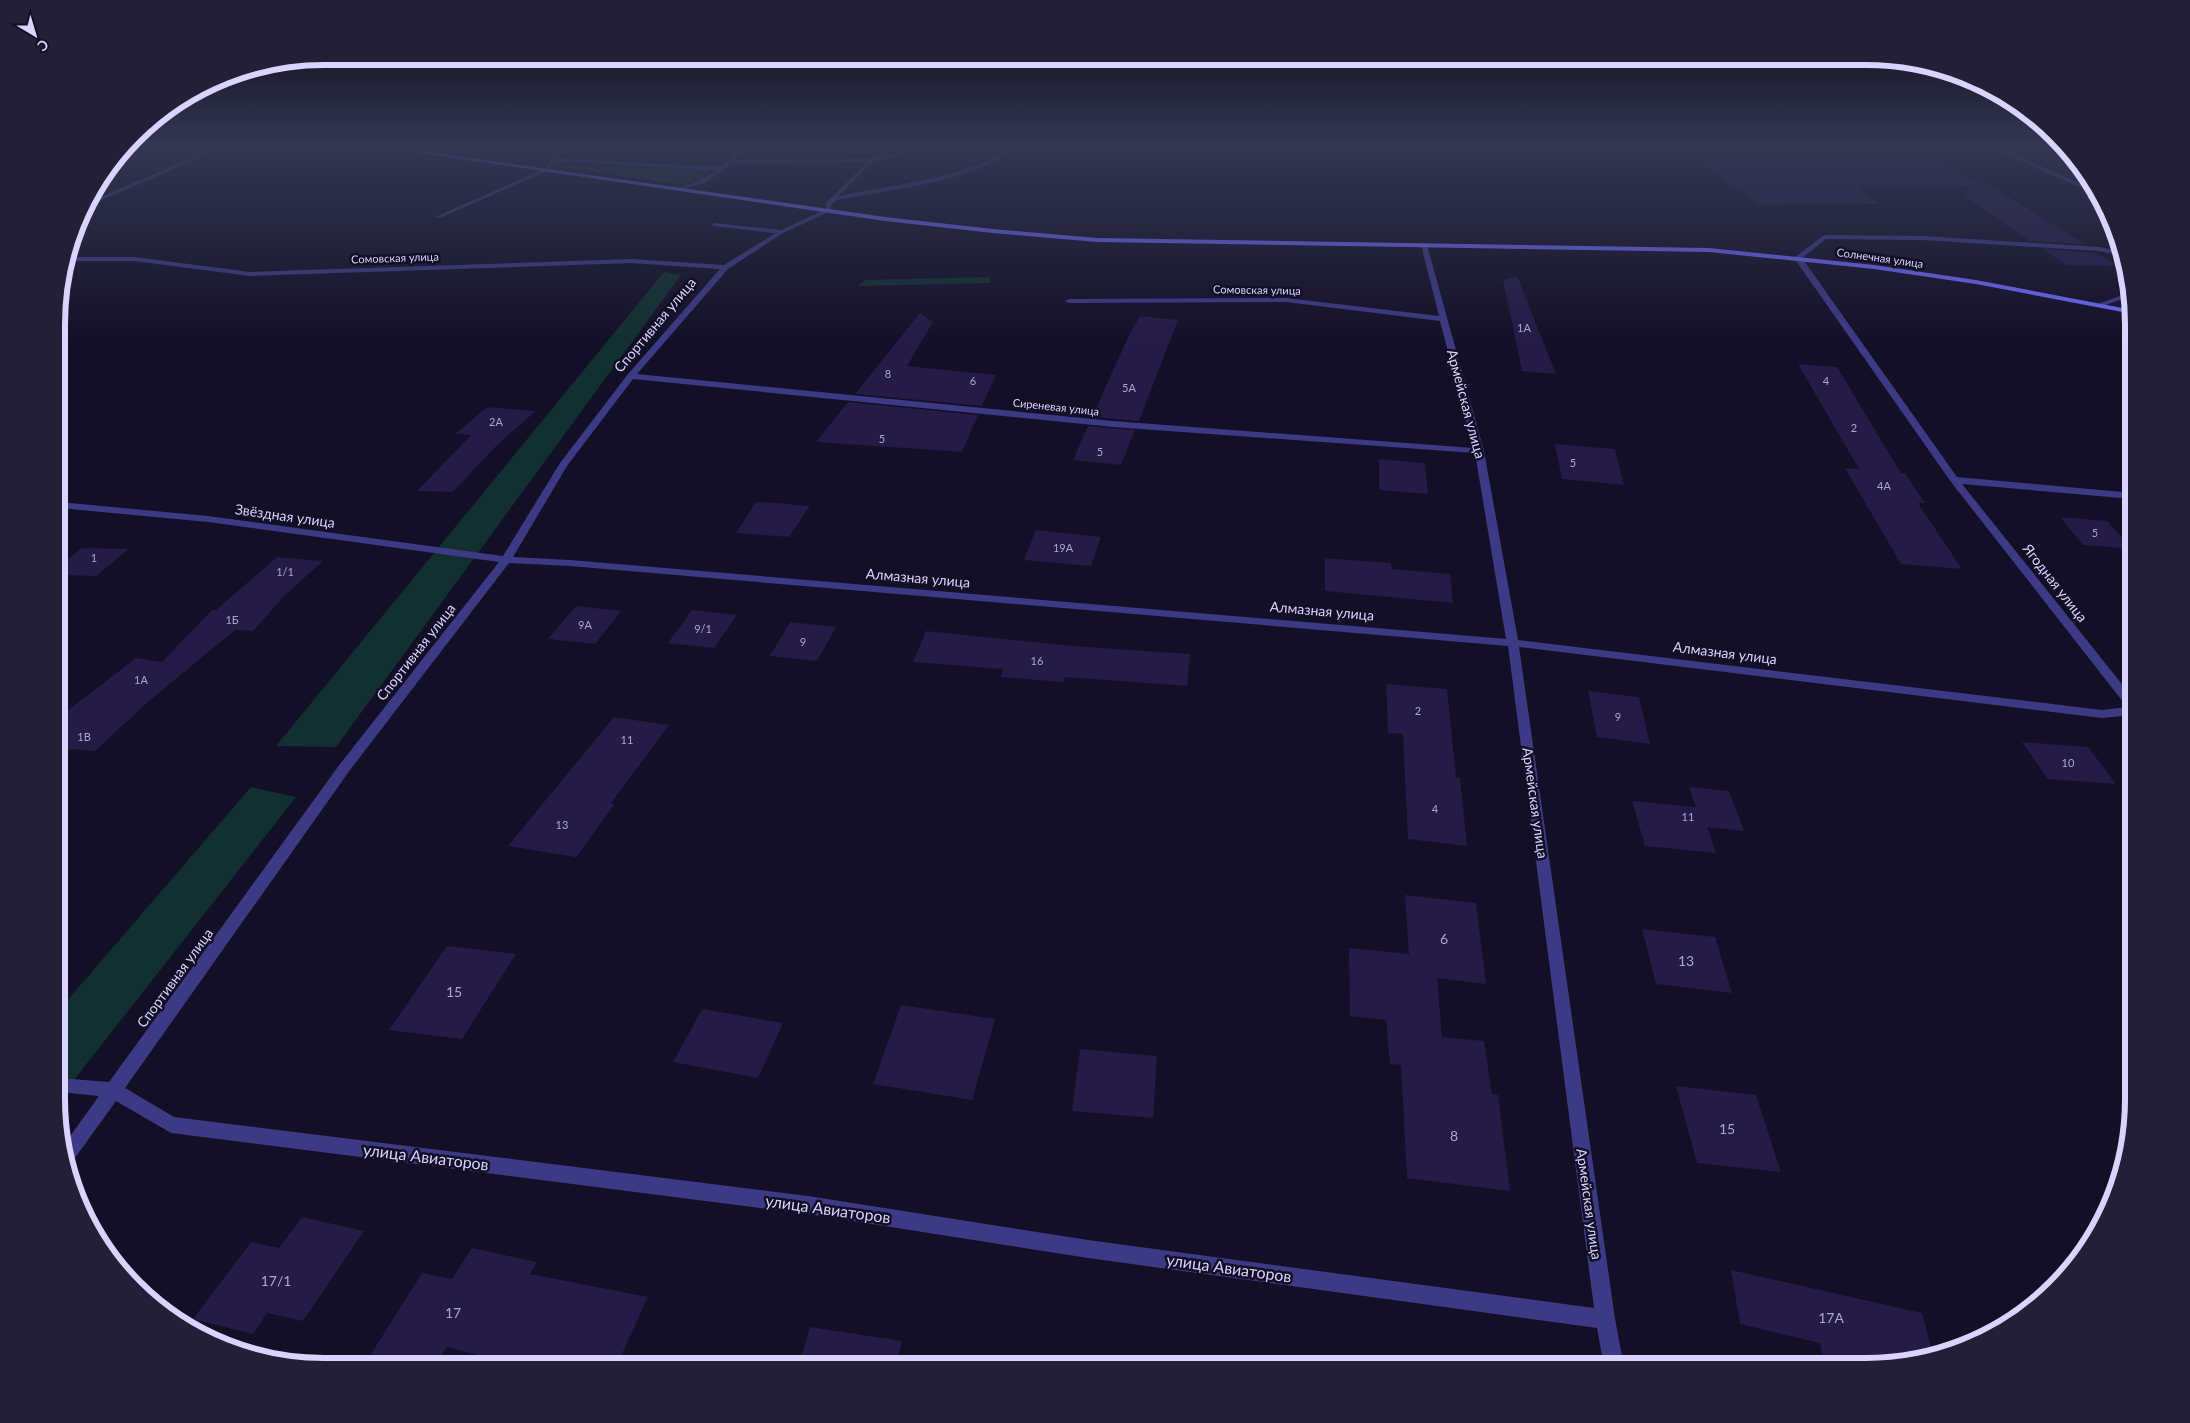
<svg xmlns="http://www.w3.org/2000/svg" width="2190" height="1423" viewBox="0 0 2190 1423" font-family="Lato,sans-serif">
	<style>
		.green { fill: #12302f }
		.building { fill: #241b47 }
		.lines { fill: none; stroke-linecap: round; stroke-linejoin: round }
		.lane { fill: #3d3a85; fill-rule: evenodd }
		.street { fill: #3d3a85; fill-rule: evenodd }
		.secondary { fill: #6f6bff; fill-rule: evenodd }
		.labels { text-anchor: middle; stroke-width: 5; stroke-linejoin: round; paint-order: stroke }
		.far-street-label { font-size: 11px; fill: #d9d4ff; stroke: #130f26 }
		.number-label { font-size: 11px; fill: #aca6d1 }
		.street-label { font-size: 14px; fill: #d9d4ff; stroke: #130f26 }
		.near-number-label { font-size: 14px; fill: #aca6d1 }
		.near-street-label { font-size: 16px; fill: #d9d4ff; stroke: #130f26 }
		.rim { fill: none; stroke: #d9d4ff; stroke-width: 6 }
	</style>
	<rect width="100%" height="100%" fill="#130f26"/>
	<g class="green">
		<path d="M570 164 708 171 703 178 684 185 566 168Z"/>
		<path d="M664 272 681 275 336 747 276 746Z"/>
		<path d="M990 277V283L858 286 865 280Z"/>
		<path d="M251 787 296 797 59 1099V1010Z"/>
	</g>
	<g class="building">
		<path d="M1694 155 1938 157 1973 183 1977 177 2084 244 2030 241 1964 196 1971 186 1855 185 1880 204 1758 205Z"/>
		<path d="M2043 249 2097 253 2117 266 2066 265Z"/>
		<path d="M1517 276 1556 374 1522 371 1503 280Z"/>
		<path d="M920 313 933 322 907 366 996 375 982 406 855 394Z"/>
		<path d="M1140 316 1178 320 1139 421 1092 417 1130 333Z"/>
		<path d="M1798 364 1837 367 1901 473H1905L1925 503H1918L1962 569 1901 564 1845 468 1859 469Z"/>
		<path d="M848 402 978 415 962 452 816 442Z"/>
		<path d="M487 407 536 411 496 446 453 492 417 491 471 435 455 434Z"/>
		<path d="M1088 426 1135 430 1121 465 1073 460Z"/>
		<path d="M1555 444 1615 449 1624 485 1562 479Z"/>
		<path d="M1379 459 1425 463 1428 494 1379 490Z"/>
		<path d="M756 502 792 504 791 505 810 506 789 537 736 533Z"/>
		<path d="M2060 517 2107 521 2132 549 2083 545Z"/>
		<path d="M1036 530 1101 537 1091 566 1024 560Z"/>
		<path d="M82 548 129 549 96 576 58 575V567Z"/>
		<path d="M277 557 323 561 285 595 253 631 235 630 149 701 95 751 58 748V718L136 658 162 662 212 610H216Z"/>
		<path d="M1325 558 1391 563 1392 569 1450 574 1453 603 1325 591Z"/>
		<path d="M576 606 621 611 595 644 548 639Z"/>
		<path d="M692 610 737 615 714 648 668 643Z"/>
		<path d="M790 622 836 627 817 661 770 656Z"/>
		<path d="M926 631 1073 646 1190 654 1187 686 1065 677 1064 682 1001 677 1003 669 913 662Z"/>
		<path d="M1386 684 1447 689 1456 777 1460 778 1467 846 1408 839 1403 734 1388 733Z"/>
		<path d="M1588 691 1639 697 1650 744 1597 737Z"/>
		<path d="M614 717 669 725 611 803 615 804 576 857 508 846Z"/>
		<path d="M2022 742 2088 747 2116 784 2048 779Z"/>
		<path d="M1689 787 1729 791 1744 831 1707 827 1716 853 1645 846 1632 801 1696 807Z"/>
		<path d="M1405 895 1476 903 1486 984 1437 978 1442 1037 1484 1041 1492 1094 1498 1095 1510 1191 1407 1178 1401 1065 1390 1064 1386 1020 1350 1016 1349 948 1409 954Z"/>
		<path d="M1642 929 1715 937 1732 993 1656 984Z"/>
		<path d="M447 946 516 954 462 1039 389 1030Z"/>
		<path d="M901 1005 995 1019 972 1100 873 1084Z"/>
		<path d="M702 1009 783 1023 758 1078 673 1062Z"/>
		<path d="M1080 1049 1157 1056 1153 1118 1072 1111Z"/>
		<path d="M1676 1086 1756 1095 1781 1172 1697 1163Z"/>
		<path d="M302 1217 364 1231 303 1321 267 1313 253 1334 193 1319 251 1242 279 1248Z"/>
		<path d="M472 1248 537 1262 530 1274 648 1297 616 1367H526L447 1347 435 1367 371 1354 422 1273 452 1279Z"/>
		<path d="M1731 1270 1922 1313 1934 1358 1884 1366H1824L1820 1343 1740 1324Z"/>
		<path d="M810 1327 902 1341 896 1367H798Z"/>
	</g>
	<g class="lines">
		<g class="lane">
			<path d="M554 158 722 167 725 169 722 171 552 161Z"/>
			<path d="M544 169 549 170 440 218 435 217Z"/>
			<path d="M715 223 781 230 784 232 781 234 713 226 712 225Z"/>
			<path d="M2131 292 2132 296 2099 307 2095 305Z"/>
		</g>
		<g class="street">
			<path d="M222 145H230L83 208 86 203Z"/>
			<path d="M555 145H561L563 151 548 171H544L557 151Z"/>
			<path d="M743 145H749L735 160 872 158 896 153 898 145H904L900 155 874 161 838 196C888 186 957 179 1000 154L1003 145H1009L1005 156C960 183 888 190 837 200L831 205V211L783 233 728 269 637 374 1113 421 1473 448 1440 321 1286 302 1069 303 1065 301 1069 299 1286 298 1439 316 1421 245 1424 243 1427 245 1484 451 1518 640 2102 710 2127 707 1951 482 1794 258 1824 235 1923 236 2099 247 2124 252V256L2099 251 1923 240 1826 239 1802 258 1957 477 2133 493V499L1962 484 2133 698V715L2102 718 1519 647 1615 1319 1624 1366H1604L1597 1328 1088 1258 808 1214 171 1133 116 1101 72 1162 68 1163 63 1146 99 1096 59 1092V1078L109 1082 340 764 499 562 208 522 59 508V502L208 516 503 556 560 463 628 374 720 269 631 263 250 276 134 261H68V257H134L250 272 631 259 724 265 779 231 826 209V203L867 162 732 164 705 183 681 189V187C707 179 725 165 743 145ZM633 379 1113 427 1475 453 1506 639 570 560 513 557 567 466ZM509 563 570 566 1508 646 1594 1308 1088 1240 808 1196 174 1117 125 1088 350 770Z"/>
			<path d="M1586 145H1996L2078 183 2096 187 2098 191 2074 185 1997 150Z"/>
		</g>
		<path class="secondary" d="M365 145H381L885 217 993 229 1097 238 1709 248 1874 265 1976 280 2133 310V314L1976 284 1874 269 1709 252 1097 242 993 233 885 221Z"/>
	</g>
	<linearGradient id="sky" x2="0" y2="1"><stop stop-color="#0a0815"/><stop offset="0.42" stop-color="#333752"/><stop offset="1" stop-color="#333752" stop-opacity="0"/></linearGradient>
	<rect width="2190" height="344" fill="url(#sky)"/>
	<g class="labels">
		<g class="far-street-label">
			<text transform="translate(395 258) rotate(-2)" y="4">Сомовская улица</text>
			<text transform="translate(1880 258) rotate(8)" y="4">Солнечная улица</text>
			<text transform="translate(1257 290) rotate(1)" y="4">Сомовская улица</text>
			<text transform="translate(1056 407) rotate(6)" y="4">Сиреневая улица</text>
		</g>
		<g class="number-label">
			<text x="1524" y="332">1А</text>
			<text x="888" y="378">8</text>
			<text x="973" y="385">6</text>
			<text x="1826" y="385">4</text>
			<text x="1129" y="392">5А</text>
			<text x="496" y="426">2А</text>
			<text x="1854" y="432">2</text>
			<text x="882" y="443">5</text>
			<text x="1100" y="456">5</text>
			<text x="1573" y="467">5</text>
			<text x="1884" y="490">4А</text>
			<text x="2095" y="537">5</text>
			<text x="1063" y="552">19А</text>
			<text x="94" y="562">1</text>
			<text x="285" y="576">1/1</text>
			<text x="232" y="624">1Б</text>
			<text x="585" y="629">9А</text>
			<text x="703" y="633">9/1</text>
			<text x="803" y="646">9</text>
			<text x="1037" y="665">16</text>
			<text x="141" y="684">1А</text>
			<text x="1418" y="715">2</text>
			<text x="1618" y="721">9</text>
			<text x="84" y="741">1В</text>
			<text x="627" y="744">11</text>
			<text x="2068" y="767">10</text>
			<text x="1435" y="813">4</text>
			<text x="1688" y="821">11</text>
			<text x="562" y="829">13</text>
		</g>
		<g class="street-label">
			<text transform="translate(655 325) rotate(-50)" y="5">Спортивная улица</text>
			<text transform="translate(1466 404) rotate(75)" y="5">Армейская улица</text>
			<text transform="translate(285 516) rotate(8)" y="5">Звёздная улица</text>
			<text transform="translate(918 578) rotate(5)" y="5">Алмазная улица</text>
			<text transform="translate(2055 583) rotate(52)" y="5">Ягодная улица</text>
			<text transform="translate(1322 611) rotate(5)" y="5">Алмазная улица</text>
			<text transform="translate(416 652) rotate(-52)" y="5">Спортивная улица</text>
			<text transform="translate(1725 653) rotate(7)" y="5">Алмазная улица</text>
			<text transform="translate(1535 803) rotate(82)" y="5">Армейская улица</text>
			<text transform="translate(175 978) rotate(-54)" y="5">Спортивная улица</text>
			<text transform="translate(1589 1204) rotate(82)" y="5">Армейская улица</text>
		</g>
		<g class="near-number-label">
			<text x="1444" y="944">6</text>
			<text x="1686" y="966">13</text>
			<text x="454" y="997">15</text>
			<text x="1727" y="1134">15</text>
			<text x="1454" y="1141">8</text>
			<text x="276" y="1286">17/1</text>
			<text x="453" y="1318">17</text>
			<text x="1831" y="1323">17А</text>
		</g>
		<g class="near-street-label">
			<text transform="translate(426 1157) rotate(7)" y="6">улица Авиаторов</text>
			<text transform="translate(828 1209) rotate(8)" y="6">улица Авиаторов</text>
			<text transform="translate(1229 1268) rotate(8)" y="6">улица Авиаторов</text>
		</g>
	</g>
	<path d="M0 0H2190V1423H0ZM324 65H1866A259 259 0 0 1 2125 324V1099A259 259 0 0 1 1866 1358H324A259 259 0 0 1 65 1099V324A259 259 0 0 1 324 65Z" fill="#231f37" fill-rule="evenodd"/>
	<path class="rim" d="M324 65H1866A259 259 0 0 1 2125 324V1099A259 259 0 0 1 1866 1358H324A259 259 0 0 1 65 1099V324A259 259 0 0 1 324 65Z"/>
	<g transform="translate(35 35) rotate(142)" stroke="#130f26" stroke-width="4" paint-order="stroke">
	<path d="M0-4L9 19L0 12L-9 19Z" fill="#d9d4ff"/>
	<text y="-8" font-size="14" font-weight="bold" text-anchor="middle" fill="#d9d4ff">С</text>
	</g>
</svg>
